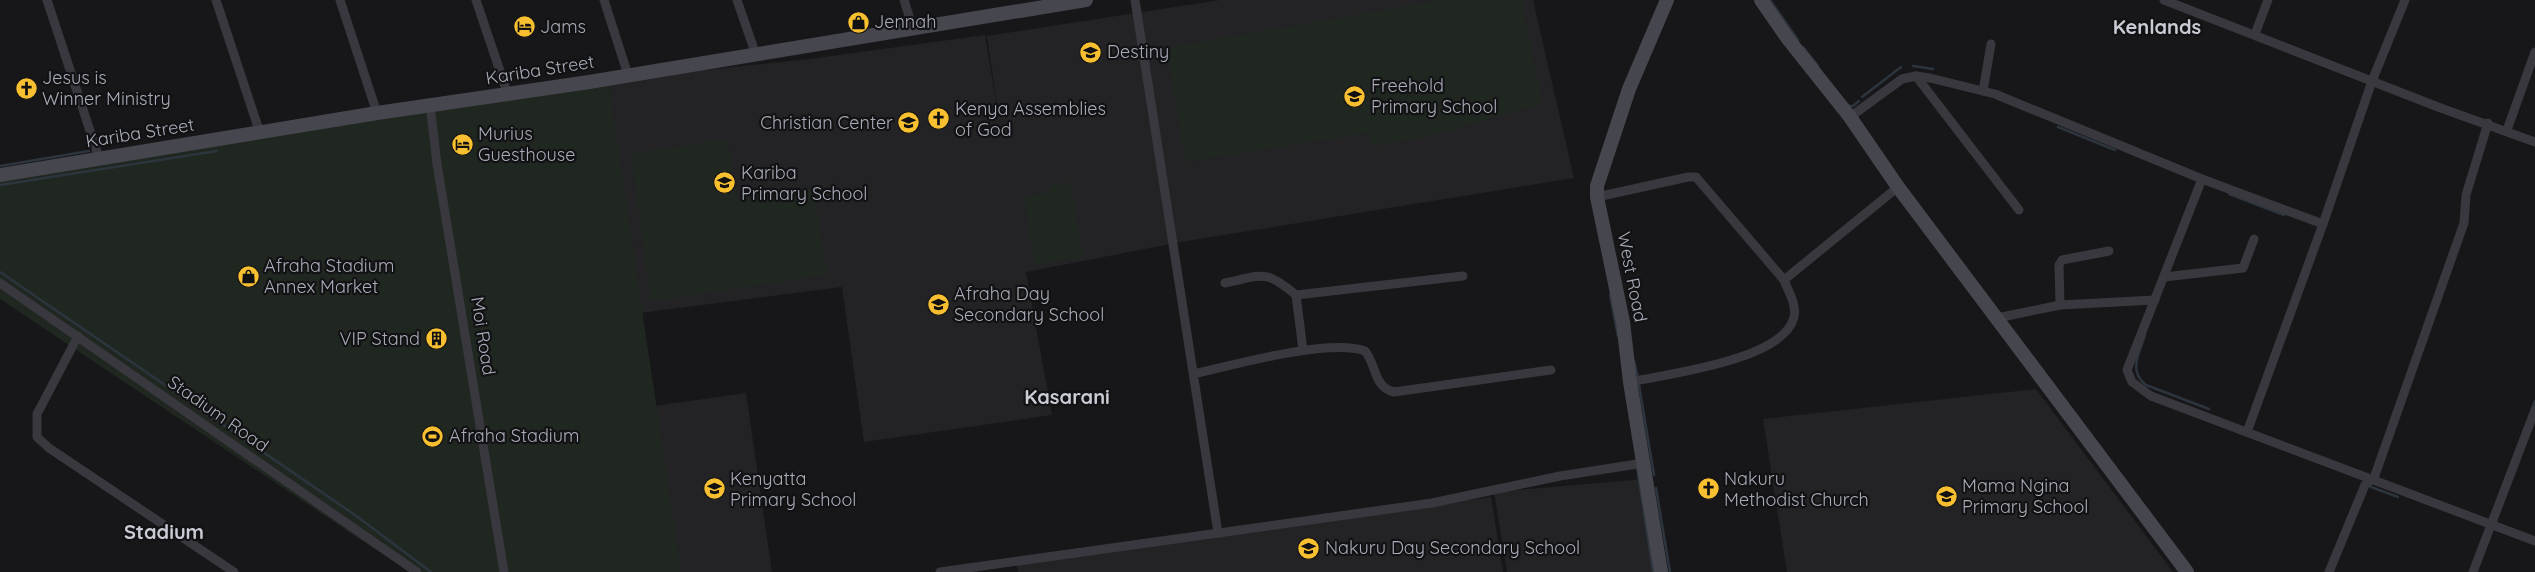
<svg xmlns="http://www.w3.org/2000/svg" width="2535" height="572" viewBox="0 0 2535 572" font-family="Quicksand,sans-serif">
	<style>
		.built { fill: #232326 }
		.green { fill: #1f2720 }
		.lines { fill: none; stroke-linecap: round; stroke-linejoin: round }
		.stream { stroke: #2c353e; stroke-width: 2.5 }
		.street { stroke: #38383e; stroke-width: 9 }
		.secondary { stroke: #46474e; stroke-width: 14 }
		.labels { text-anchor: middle; stroke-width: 4.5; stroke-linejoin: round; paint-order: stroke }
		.poi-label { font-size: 18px; fill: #a9adb9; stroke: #121214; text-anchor: start }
		.street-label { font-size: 18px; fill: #a9adb9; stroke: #121214 }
		.quarter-label { font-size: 20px; font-weight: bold; fill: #caccd5; stroke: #121214 }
	</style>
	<rect width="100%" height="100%" fill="#171719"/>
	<g class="built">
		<path d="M1220 0H1533L1574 178 1181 242 1026 272 1052 415 864 442 842 287 640 313 608 80 809 59 985 35 1000 125 987 36Z"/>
		<path d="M2036 389 2173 572H1787L1763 419Z"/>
		<path d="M746 393 772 572H680L654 406Z"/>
		<path d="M1644 479 1656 572H1507L1494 492Z"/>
		<path d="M1491 497 1503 572H1018L1016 562Z"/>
	</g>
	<g class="green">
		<path d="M1442 0H1521L1542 103C1486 120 1431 138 1373 146L1367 133 1186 162 1166 48Z"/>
		<path d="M608 80 681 572H409L0 299V174Z"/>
		<path d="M727 139 738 200 813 186 827 275 651 301 631 154Z"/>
		<path d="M1070 182 1083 257 1035 265 1024 196 1047 193 1052 185Z"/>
	</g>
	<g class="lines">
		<g class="stream">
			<path d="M1770 0 1798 40"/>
			<path d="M1803 47 1818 66"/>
			<path d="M1913 66 1933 69"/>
			<path d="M1862 97 1901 67"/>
			<path d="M1848 106H1853L1859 101"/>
			<path d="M2058 127 2115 150"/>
			<path d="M0 166 89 151"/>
			<path d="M0 185 217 151"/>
			<path d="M2229 194 2284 215"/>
			<path d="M0 272 355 515 431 572"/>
			<path d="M1610 295 1618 336"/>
			<path d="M2145 335C2139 354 2128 371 2146 385L2209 409"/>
			<path d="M1634 361 1638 377"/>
			<path d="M1639 385 1654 475"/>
			<path d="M2532 409 2535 401"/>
			<path d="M1637 467 1653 572"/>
			<path d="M2371 487 2398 497"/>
			<path d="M1656 488 1670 572"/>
		</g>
		<g class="street">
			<path d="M47 0 99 158"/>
			<path d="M216 0 260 133"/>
			<path d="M340 0 377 113"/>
			<path d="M476 0 508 95"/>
			<path d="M604 0 628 75"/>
			<path d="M737 0 756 55"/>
			<path d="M904 0 913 29"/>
			<path d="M1135 0 1218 533"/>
			<path d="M2164 0 2438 107 2535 142"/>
			<path d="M2255 34 2268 0"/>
			<path d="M1916 76 2019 210"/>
			<path d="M1983 91 1991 44"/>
			<path d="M430 105 437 164 504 572"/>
			<path d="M1850 117 1902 79 1916 76 1930 78 1995 94 2202 179 2323 224 2247 432"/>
			<path d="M2507 130 2535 52"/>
			<path d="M2202 179 2127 370 2132 382 2151 396 2535 541"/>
			<path d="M1597 197 1688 177H1696L1784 280 1898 187"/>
			<path d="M2323 224 2372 81 2405 0"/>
			<path d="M2164 277 2243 268 2254 239"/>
			<path d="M0 283 417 572"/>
			<path d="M1225 283C1263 275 1265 269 1296 295"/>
			<path d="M2060 305 2059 265 2062 260 2109 251"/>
			<path d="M1997 318 2060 305 2155 300"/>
			<path d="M78 336 37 414V437L49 448 234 572"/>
			<path d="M1303 350 1296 295 1463 276"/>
			<path d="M1194 374C1233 365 1329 338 1365 351 1376 363 1373 387 1394 392L1551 370"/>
			<path d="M1630 382C1668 374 1784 360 1794 317 1797 305 1788 291 1784 280"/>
			<path d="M940 572 1432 503 1560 476 1644 463"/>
			<path d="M2329 572 2365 485 2374 478 2464 223 2466 195 2488 123"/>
			<path d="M2473 572 2535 410"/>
		</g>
		<g class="secondary">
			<path d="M1761 0 1788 39 1850 117 1898 187 2187 572"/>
			<path d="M0 175 377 113 589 82 1086 0"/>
			<path d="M1661 572 1630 382 1623 322 1597 197V186L1629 89 1667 0"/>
		</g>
	</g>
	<defs>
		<symbol id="shop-disc" viewBox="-11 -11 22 22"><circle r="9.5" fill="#f8c030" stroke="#121214"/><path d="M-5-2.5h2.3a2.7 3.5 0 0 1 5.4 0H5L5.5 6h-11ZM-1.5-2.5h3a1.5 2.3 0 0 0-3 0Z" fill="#111"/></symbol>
		<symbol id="hotel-disc" viewBox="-11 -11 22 22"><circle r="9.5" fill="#f8c030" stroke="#121214"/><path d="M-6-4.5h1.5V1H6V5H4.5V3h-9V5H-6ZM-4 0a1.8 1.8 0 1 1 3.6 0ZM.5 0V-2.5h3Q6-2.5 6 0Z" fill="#111"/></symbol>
		<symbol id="school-disc" viewBox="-11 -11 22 22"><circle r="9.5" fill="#f8c030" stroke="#121214"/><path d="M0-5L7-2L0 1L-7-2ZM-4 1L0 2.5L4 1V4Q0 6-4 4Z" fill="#111"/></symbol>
		<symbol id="church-disc" viewBox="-11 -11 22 22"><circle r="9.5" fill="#f8c030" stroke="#121214"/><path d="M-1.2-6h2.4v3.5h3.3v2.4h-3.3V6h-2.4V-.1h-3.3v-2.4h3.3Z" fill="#111"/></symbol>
		<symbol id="building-disc" viewBox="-11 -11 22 22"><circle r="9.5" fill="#f8c030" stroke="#121214"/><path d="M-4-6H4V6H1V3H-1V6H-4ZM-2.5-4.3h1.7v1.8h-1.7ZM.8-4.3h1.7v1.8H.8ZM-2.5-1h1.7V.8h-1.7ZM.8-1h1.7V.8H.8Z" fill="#111"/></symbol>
		<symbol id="stadium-disc" viewBox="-11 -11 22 22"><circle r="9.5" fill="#f8c030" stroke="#121214"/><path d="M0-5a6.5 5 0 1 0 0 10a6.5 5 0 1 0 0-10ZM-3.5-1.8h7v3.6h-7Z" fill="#111"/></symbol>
	</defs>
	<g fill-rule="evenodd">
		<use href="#shop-disc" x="846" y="10" width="25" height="25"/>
		<use href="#hotel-disc" x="512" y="14" width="25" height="25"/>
		<use href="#school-disc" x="1078" y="40" width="25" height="25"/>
		<use href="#church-disc" x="14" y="76" width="25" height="25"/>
		<use href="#school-disc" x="1342" y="84" width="25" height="25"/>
		<use href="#church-disc" x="926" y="106" width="25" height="25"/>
		<use href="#school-disc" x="896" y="110" width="25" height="25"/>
		<use href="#hotel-disc" x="450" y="132" width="25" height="25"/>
		<use href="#school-disc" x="712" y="170" width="25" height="25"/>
		<use href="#shop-disc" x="236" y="264" width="25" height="25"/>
		<use href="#school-disc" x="926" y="292" width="25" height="25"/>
		<use href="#building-disc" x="424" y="326" width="25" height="25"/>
		<use href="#stadium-disc" x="420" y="424" width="25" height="25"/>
		<use href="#school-disc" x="702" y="476" width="25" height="25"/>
		<use href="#church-disc" x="1696" y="476" width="25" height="25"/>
		<use href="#school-disc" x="1934" y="484" width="25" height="25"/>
		<use href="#school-disc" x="1296" y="536" width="25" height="25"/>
	</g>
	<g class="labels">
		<g class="poi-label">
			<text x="874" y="28">Jennah</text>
			<text x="540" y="33">Jams</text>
			<text x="1107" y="58">Destiny</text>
			<text x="42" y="84">Jesus is<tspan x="42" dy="21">Winner Ministry</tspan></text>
			<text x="1371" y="92">Freehold<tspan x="1371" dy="21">Primary School</tspan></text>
			<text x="955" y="115">Kenya Assemblies<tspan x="955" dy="21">of God</tspan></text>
			<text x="893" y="129" text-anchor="end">Christian Center</text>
			<text x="478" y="140">Murius<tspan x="478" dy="21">Guesthouse</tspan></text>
			<text x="741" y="179">Kariba<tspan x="741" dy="21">Primary School</tspan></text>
			<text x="264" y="272">Afraha Stadium<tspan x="264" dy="21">Annex Market</tspan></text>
			<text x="954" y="300">Afraha Day<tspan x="954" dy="21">Secondary School</tspan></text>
			<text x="420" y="345" text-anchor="end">VIP Stand</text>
			<text x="449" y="442">Afraha Stadium</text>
			<text x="730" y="485">Kenyatta<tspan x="730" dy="21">Primary School</tspan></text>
			<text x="1724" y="485">Nakuru<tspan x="1724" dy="21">Methodist Church</tspan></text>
			<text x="1962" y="492">Mama Ngina<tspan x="1962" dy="21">Primary School</tspan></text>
			<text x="1325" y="554">Nakuru Day Secondary School</text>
		</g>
		<g class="street-label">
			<text transform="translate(540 70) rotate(-9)" y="6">Kariba Street</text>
			<text transform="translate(140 133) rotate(-9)" y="6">Kariba Street</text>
			<text transform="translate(1632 277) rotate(79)" y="6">West Road</text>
			<text transform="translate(483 336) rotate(81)" y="6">Moi Road</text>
			<text transform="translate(218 414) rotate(35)" y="6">Stadium Road</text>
		</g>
		<g class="quarter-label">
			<text x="2157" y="34">Kenlands</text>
			<text x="1067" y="404">Kasarani</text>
			<text x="164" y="539">Stadium</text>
		</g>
	</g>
</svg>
